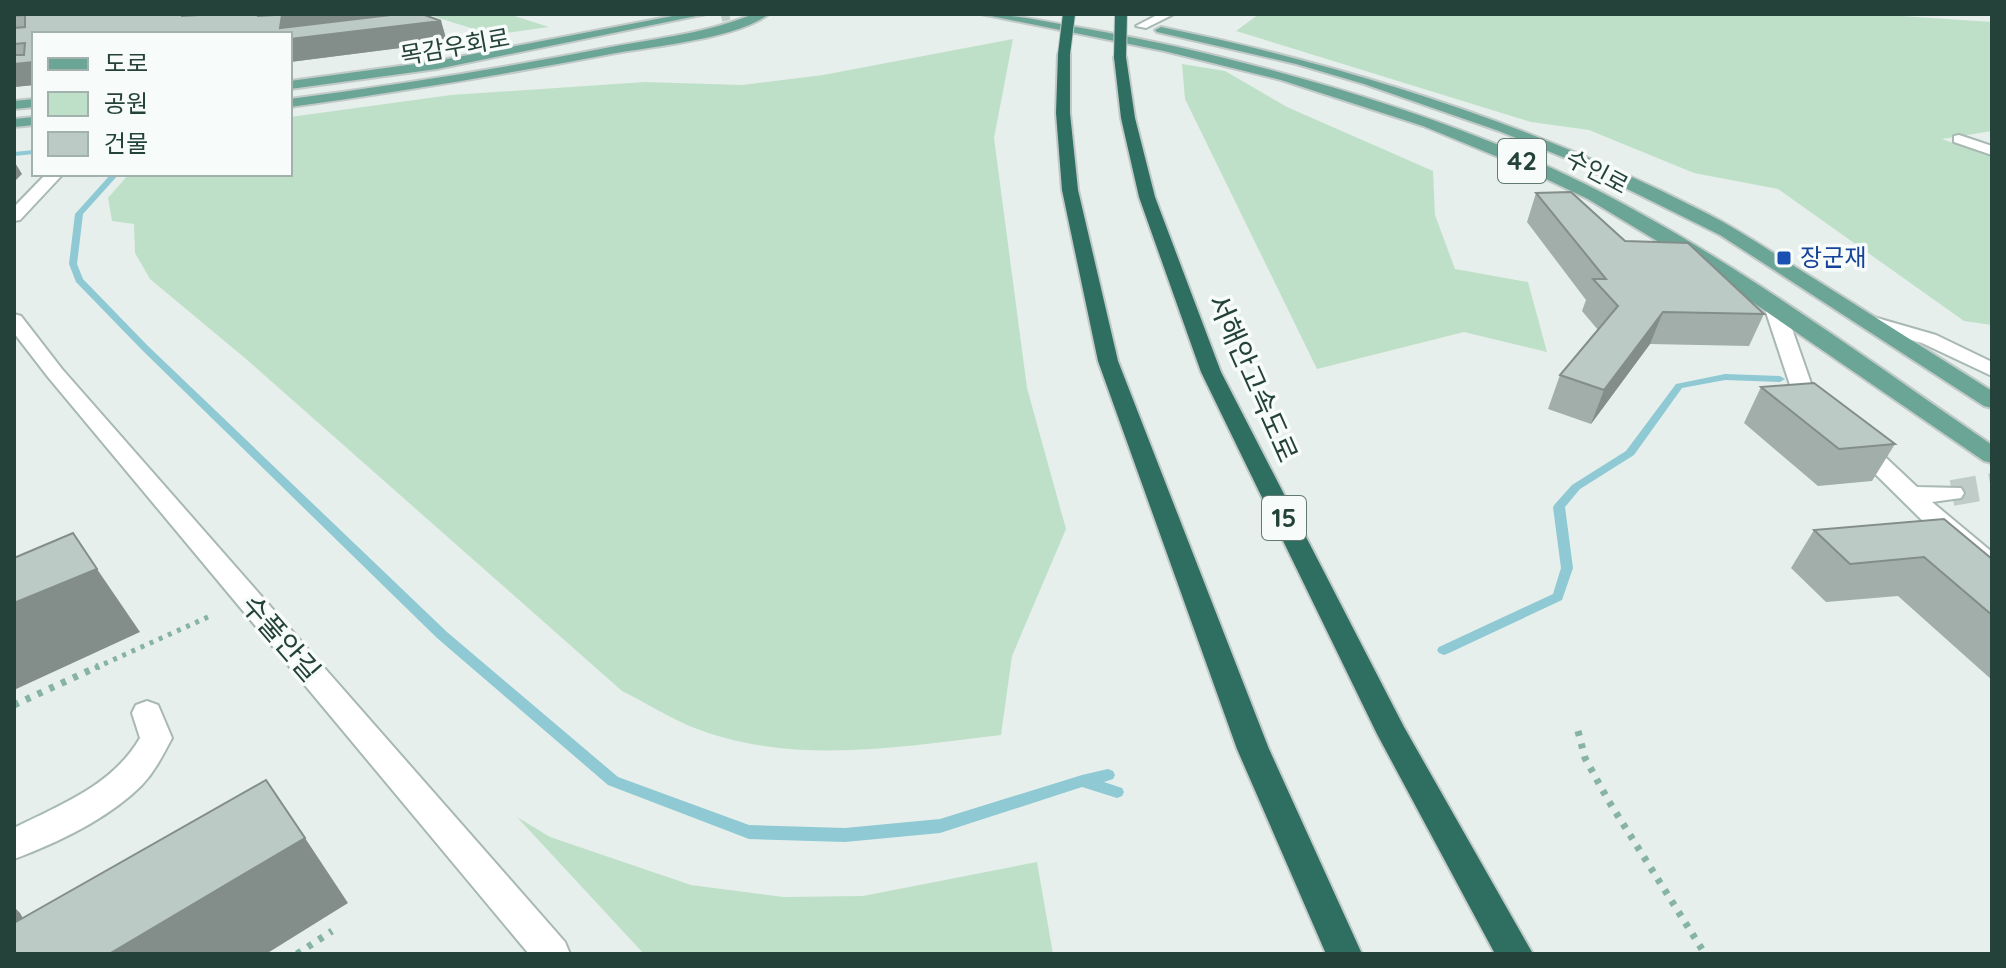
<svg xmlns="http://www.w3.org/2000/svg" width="2006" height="968" viewBox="0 0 2006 968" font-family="Quicksand,'Noto Sans KR',sans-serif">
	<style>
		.green { fill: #bfe0c8 }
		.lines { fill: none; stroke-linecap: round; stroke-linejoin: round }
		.stream { fill: #8ec9d4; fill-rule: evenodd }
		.minor-tunnel { stroke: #bfccc8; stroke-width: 26; stroke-dasharray: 26 13; stroke-linecap: butt }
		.major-tunnel { stroke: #bfccc8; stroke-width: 12; stroke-dasharray: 12 6; stroke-linecap: butt }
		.minor-casing { stroke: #a8b8b2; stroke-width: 4 }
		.major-casing { stroke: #c2cac8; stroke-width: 4 }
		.highway-casing { stroke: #c2cac8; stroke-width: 4 }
		.path-far1 { stroke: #86b3a5; stroke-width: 5; stroke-dasharray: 4 6; stroke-linecap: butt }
		.path { stroke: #86b3a5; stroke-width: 7; stroke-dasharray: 5 8; stroke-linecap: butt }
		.minor { fill: #fff; fill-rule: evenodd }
		.major { fill: #6aa596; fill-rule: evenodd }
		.highway { fill: #2f6f62; fill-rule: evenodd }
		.highway-bridge-casing { stroke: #c2cac8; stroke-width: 14; stroke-linecap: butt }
		.highway-bridge { stroke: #2f6f62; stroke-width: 12 }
		.wall { fill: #a1aea9 }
		.shaded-wall { fill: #838d89 }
		.building { fill: #bbcac4; stroke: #838d89; stroke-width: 2 }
		.transit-dot { fill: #1a4fb4; stroke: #f7fbf9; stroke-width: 3 }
		.labels { text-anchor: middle; stroke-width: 7; stroke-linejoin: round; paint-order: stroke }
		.far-street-label { font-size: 24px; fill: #24423a; stroke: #f7fbf9 }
		.far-transit-label { font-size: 24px; fill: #164399; stroke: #f7fbf9; text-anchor: start }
		.shield { fill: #f7fbf9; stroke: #637a73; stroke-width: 2 }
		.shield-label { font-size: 26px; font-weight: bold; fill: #24423a }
		.street-label { font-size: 28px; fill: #24423a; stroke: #f7fbf9 }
	</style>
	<rect width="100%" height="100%" fill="#e6efeb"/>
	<g class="green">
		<path d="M426 14H508L549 27 493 35Z"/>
		<path d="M1259 14H1872L1992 22V131L1942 139 1992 157V325L1964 321 1778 189 1694 173 1589 130 1531 122 1236 31Z"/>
		<path d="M1013 39 994 138 1027 388 1066 529 1012 656 1001 735C897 747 788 767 687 725 665 715 644 702 622 691L246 359 150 279 135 253 134 224 112 221 108 198 129 174H290V117L451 95 645 82 742 85 823 75Z"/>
		<path d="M1182 64 1225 71 1287 107 1433 171 1435 215 1455 269 1528 282 1547 352 1464 332 1317 369 1185 99Z"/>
		<path d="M517 817 550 837 691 885 784 897 863 896 1037 862 1053 954H644Z"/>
	</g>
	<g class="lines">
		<g class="stream">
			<path d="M34 150V154L14 156V152Z"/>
			<path d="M111 174H119L83 214 77 264 83 279 148 346 447 632 618 777 749 825 845 828 940 819 1082 775 1108 769 1113 771 1115 775 1113 779 1104 782 1122 788 1124 792 1122 796 1117 798 1082 787 940 833 845 842 749 839 608 785 437 638 142 350 76 282 69 264 75 214Z"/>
			<path d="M1725 374 1780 376 1785 379 1780 382 1725 380 1682 388 1634 455 1580 489 1565 507 1573 568 1562 600 1449 653 1444 655 1439 653 1437 650 1439 647 1553 594 1561 568 1553 507 1555 504 1572 485 1626 451 1676 384Z"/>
		</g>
		<path class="minor-tunnel" d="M1952 493 1992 486"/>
		<path class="major-tunnel" d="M721 16 729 14"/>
		<defs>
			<g id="minor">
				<path d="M1159 14H1174L1146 28 1136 26Z"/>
				<path d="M1959 135 1992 146V155L1954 142V136Z"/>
				<path d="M46 174H63L20 220 14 221V207Z"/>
				<path d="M1774 300 1784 306 1813 389 1831 407 1828 412H1812L1792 391 1764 306Z"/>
				<path d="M14 314 21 316 62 369 565 942 570 954H529L48 377 14 333Z"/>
				<path d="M1870 316 1936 335 1992 362V376L1922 343 1863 326 1860 322Z"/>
				<path d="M1858 437 1866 439 1917 487 1961 488 1964 493 1961 498 1932 502 1992 552V575L1983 572 1933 531 1850 449 1847 444 1850 439Z"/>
				<path d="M147 701 158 705 172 738C163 755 155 771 142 785 109 818 57 843 14 859V828C60 805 113 785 140 738L132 713 136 705Z"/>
			</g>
			<g id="major">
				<path d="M683 14H706L437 69 290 89V81L437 61Z"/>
				<path d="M753 14H769C737 38 656 46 616 53 507 74 399 92 290 107V99C397 85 504 68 611 47 659 38 708 33 753 14Z"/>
				<path d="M981 14C1012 14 1041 21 1071 26 1117 34 1162 43 1208 54 1336 85 1466 125 1585 184 1727 255 1861 355 1992 445V463L1984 461 1710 273 1588 199 1515 164 1423 126 1281 80 1164 51Z"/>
				<path d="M1161 27C1350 66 1532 124 1704 212 1742 231 1777 256 1813 278 1873 316 1932 353 1992 391V408L1984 406 1720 235 1565 158 1499 131 1364 84 1296 64 1157 32 1155 30Z"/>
				<path d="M34 99V107L14 109V101Z"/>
				<path d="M34 117V125L14 127V119Z"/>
			</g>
			<g id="highway">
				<path d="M1064 50 1070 54V113L1078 190 1118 361 1269 749 1362 954H1326L1237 749 1098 361 1062 190 1056 113 1058 54Z"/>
				<path d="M1120 53 1126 57 1135 118 1155 197 1221 372 1404 727 1533 954H1495L1377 734 1201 372 1139 197 1121 118 1114 57Z"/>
			</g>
		</defs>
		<use href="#minor" class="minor-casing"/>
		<use href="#major" class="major-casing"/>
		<use href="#highway" class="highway-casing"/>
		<path class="path-far1" d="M95 668 208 617"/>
		<g class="path">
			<path d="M14 705 99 666"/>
			<path d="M1578 731 1585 758 1608 800 1705 954"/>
			<path d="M297 954 332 931"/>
		</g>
		<use href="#minor" class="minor"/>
		<use href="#major" class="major"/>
		<use href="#highway" class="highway"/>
		<defs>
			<g id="highway-bridge">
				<path d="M1064 54 1069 14"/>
				<path d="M1120 57 1121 14"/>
			</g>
		</defs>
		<use href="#highway-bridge" class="highway-bridge-casing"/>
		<use href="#highway-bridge" class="highway-bridge"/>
	</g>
	<g class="wall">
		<path d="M14 14 393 15 441 21 447 42 290 62V34H34V85L14 87Z"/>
		<path d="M1536 193 1625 241 1764 314 1749 346 1650 344 1591 424 1548 409 1560 375 1598 330 1582 311 1586 300 1527 222Z"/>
		<path d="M1761 387 1895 444 1872 481 1818 486 1744 423Z"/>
		<path d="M1814 530 1992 559V680L1898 596 1826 602 1791 568Z"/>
	</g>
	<g class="shaded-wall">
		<path d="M293 14H393L395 22 280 28 282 15Z"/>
		<path d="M441 21 447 42 290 62V39Z"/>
		<path d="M34 62V85L14 87V64Z"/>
		<path d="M14 161 22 174 14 182Z"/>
		<path d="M1663 312 1650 344 1591 424 1604 390Z"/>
		<path d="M97 569 140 632 14 690V603Z"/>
		<path d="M305 838 348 903 266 954H109Z"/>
		<path d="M14 907 20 913 44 954 14 942Z"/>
	</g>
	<g class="building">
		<path d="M14 14H182V16L199 15 201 14H258V16L293 14 282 15 280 28 399 14H422L441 21 290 39V34H34V62L14 64V55H24L25 43 14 44V28L25 27V15L14 16Z"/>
		<path d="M1571 192 1625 241 1688 243 1764 314 1663 312 1604 390 1560 375 1618 306 1593 279H1606L1536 193Z"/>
		<path d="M1814 383 1895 444 1839 449 1761 387Z"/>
		<path d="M1944 519 1992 559V615L1924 557 1850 564 1814 530Z"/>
		<path d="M73 533 97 569 14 603V558Z"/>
		<path d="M266 780 305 838 109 954H14V923Z"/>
	</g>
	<rect class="transit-dot" x="1776" y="250" width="16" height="16" rx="4"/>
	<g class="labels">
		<g class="far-street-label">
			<text transform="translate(455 47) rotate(-10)" y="8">목감우회로</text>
			<text transform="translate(1597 172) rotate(28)" y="8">수인로</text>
		</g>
		<g class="far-transit-label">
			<text x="1800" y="266">장군재</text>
		</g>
		<g class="shield">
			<rect x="1498" y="139" width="48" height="44" rx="6"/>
			<rect x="1262" y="496" width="44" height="44" rx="6"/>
		</g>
		<g class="shield-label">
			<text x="1522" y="170">42</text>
			<text x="1284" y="527">15</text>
		</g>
		<g class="street-label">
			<text transform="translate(1253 378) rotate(66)" y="10">서해안고속도로</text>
			<text transform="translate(281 638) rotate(49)" y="10">수풀안길</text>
		</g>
	</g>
	<rect width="2006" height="968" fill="none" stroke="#24423a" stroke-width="32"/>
	<rect x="32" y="32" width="260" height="144" fill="#f7fbf9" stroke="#a3b1ad" stroke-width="2"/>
	<rect x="48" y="58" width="40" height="12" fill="#6aa596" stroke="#a3b1ad" stroke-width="2"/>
	<text x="104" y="72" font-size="24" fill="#24423a">도로</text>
	<rect x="48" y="92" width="40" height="24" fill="#bfe0c8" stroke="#a3b1ad" stroke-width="2"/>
	<text x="104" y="112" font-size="24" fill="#24423a">공원</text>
	<rect x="48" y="132" width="40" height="24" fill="#bbcac4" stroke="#a3b1ad" stroke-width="2"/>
	<text x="104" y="152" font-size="24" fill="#24423a">건물</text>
</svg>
